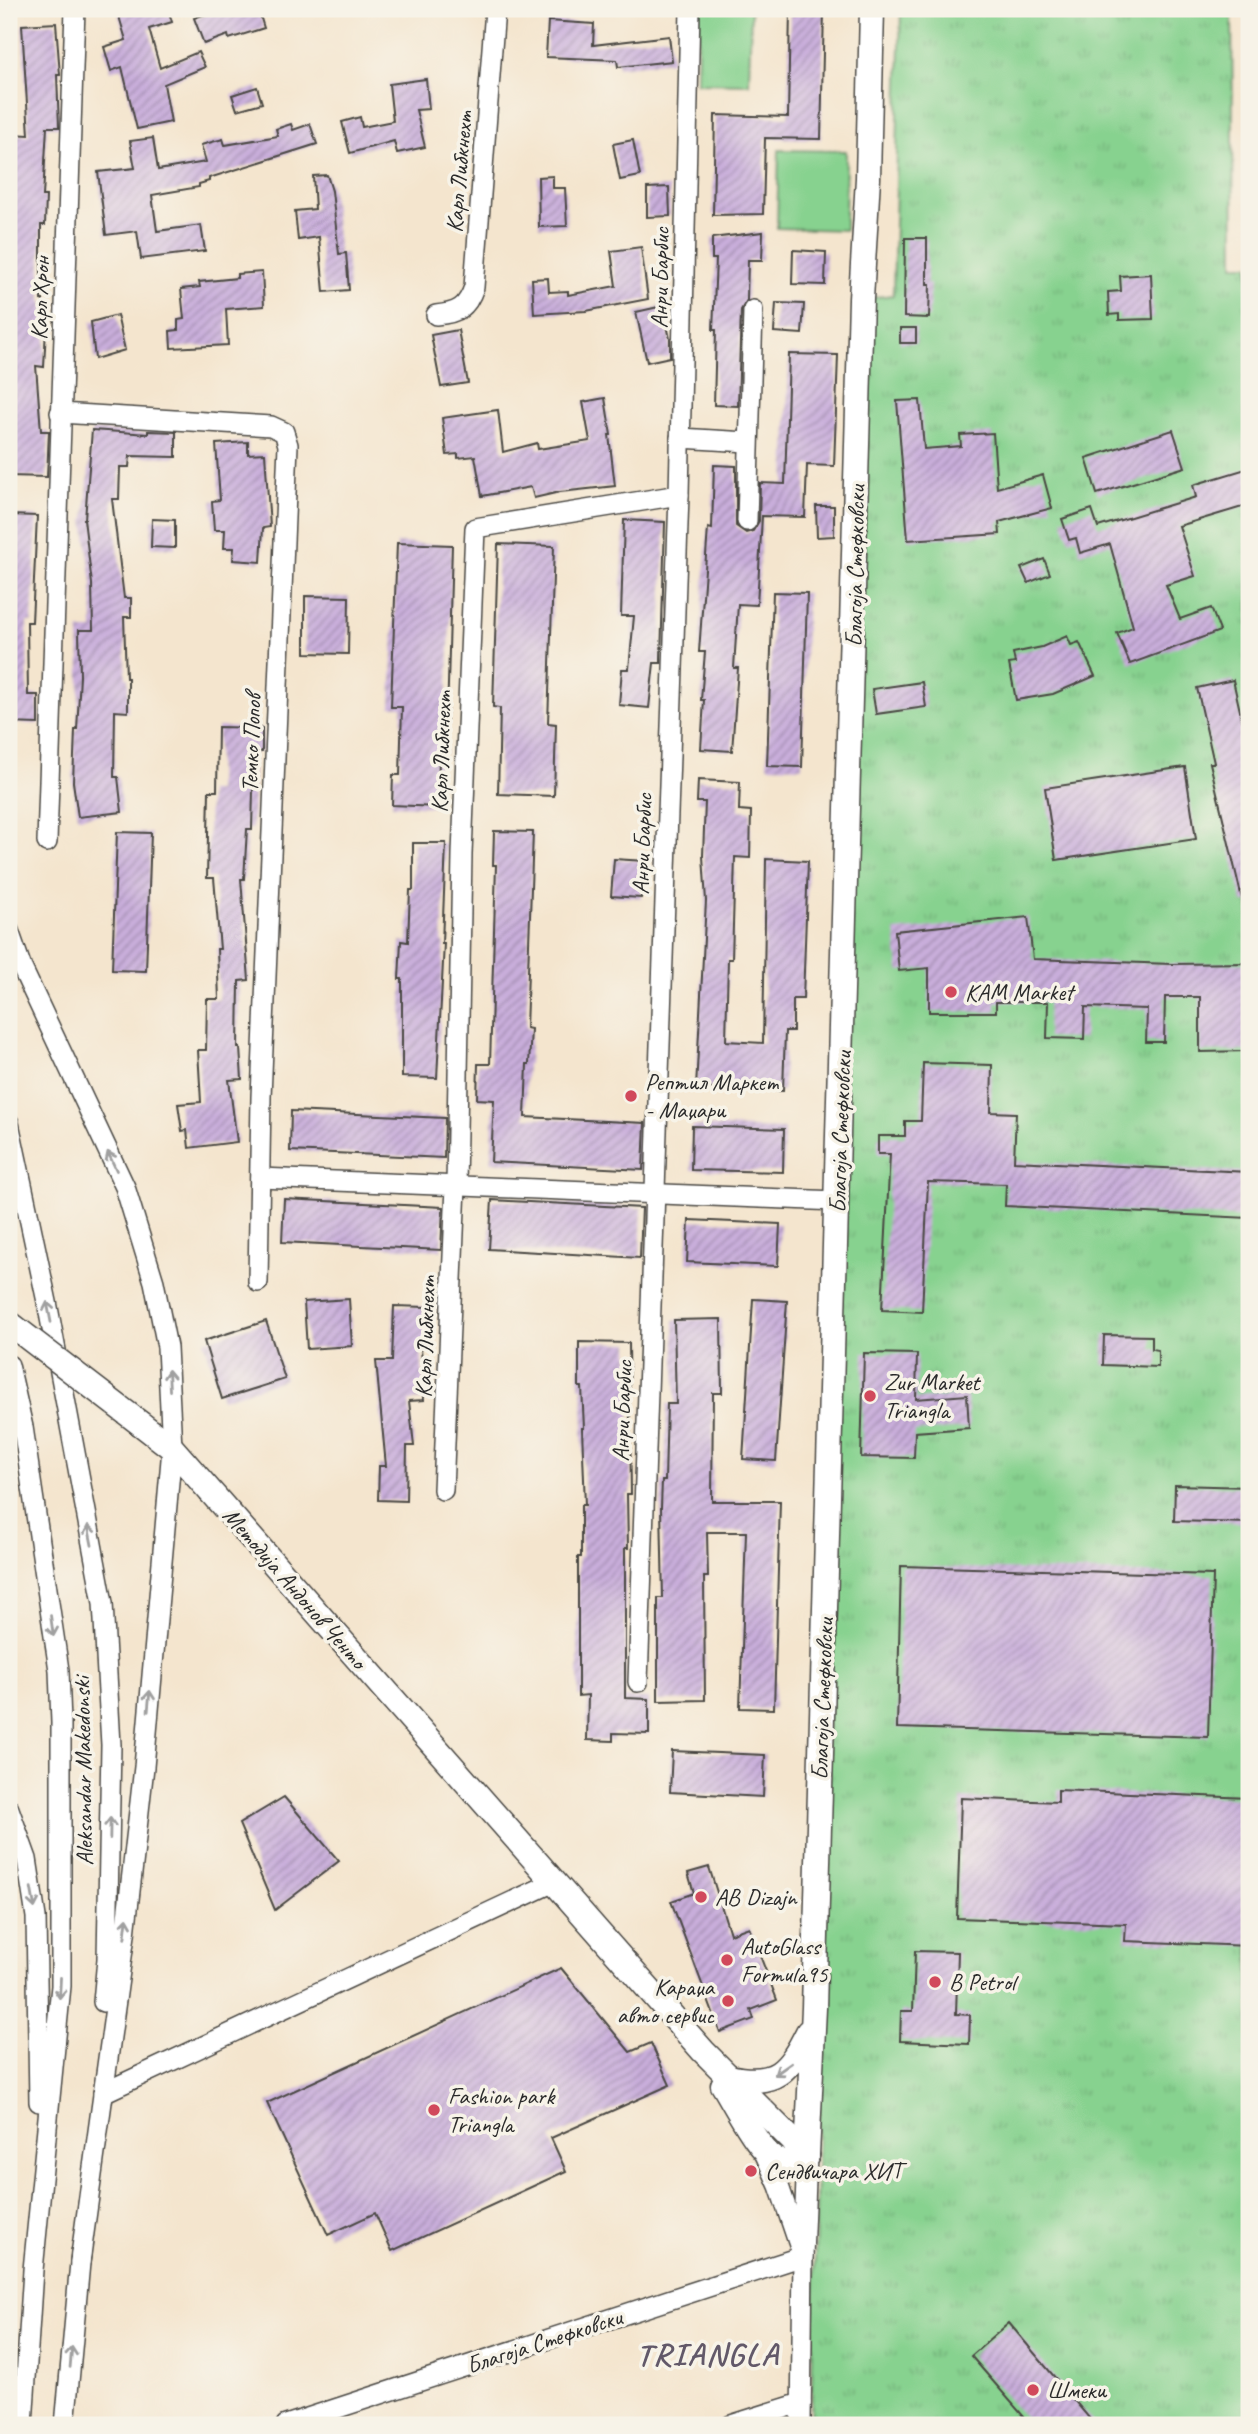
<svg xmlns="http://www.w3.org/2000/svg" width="1258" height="2434" viewBox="0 0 1258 2434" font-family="Caveat,sans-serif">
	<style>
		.grass { fill: url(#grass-tufts); stroke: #597e5d; stroke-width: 2 }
		.park { fill: #87d28f; stroke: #597e5d; stroke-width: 2 }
		.building { fill: url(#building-hatch) }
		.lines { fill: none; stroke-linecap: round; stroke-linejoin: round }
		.minor-casing { stroke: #494743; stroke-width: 22 }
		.major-casing { stroke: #494743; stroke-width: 27 }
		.minor { stroke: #fff; stroke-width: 19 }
		.major { stroke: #fff; stroke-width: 24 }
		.major-bridge-casing { stroke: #494743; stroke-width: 27; stroke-linecap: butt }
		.major-bridge { stroke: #fff; stroke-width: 24 }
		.oneway { stroke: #a0a0a0 }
		.poi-dot { fill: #d1495b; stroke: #f7f3e8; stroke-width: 2.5 }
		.labels { text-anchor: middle; stroke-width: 7; stroke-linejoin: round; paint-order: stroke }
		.street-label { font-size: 24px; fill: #2b2b2b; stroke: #f7f3e8 }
		.poi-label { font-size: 24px; fill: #2b2b2b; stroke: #f7f3e8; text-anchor: start }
		.district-label { font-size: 32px; font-weight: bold; letter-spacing: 2px; fill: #625969; stroke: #f7f3e8 }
	</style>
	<defs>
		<pattern id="grass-tufts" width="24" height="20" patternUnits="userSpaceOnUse" patternTransform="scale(1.75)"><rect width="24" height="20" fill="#87d28f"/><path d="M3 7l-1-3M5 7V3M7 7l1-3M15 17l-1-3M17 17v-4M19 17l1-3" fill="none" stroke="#75b47c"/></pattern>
		<pattern id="building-hatch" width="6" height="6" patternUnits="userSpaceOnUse" patternTransform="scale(1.75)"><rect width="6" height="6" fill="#c9aedb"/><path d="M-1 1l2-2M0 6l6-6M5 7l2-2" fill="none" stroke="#a38eb2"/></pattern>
	</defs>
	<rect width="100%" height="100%" fill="#f7f3e8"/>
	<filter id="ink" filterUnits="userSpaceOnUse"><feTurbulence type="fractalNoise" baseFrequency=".0143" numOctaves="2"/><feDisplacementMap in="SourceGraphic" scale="14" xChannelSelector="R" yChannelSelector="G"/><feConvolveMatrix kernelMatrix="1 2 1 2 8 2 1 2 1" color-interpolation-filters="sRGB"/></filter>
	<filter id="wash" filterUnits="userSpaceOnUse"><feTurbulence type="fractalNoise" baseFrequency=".00686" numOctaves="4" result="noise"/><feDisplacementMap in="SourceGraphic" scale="28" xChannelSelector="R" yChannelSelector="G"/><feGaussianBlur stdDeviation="1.57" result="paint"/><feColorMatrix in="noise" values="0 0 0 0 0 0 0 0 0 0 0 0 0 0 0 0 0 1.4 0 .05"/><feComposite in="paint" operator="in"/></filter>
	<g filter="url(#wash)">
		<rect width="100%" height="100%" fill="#f4e5ce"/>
		<path class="grass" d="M901 9H1232L1234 265H1249V2425H811L861 299 893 295Z"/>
		<g class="park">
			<path d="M699 9H751L749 84 697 83Z"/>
			<path d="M779 150 846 151 845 230 777 228Z"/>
		</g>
		<g id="blocks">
			<g class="building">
				<path d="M132 9H168L172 22 149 29 160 68 198 52 205 67 164 84 171 122 137 129 122 67 111 71 104 47 126 40 118 13Z"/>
				<path d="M220 9H258L264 28 229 39 228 35 204 44 194 18Z"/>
				<path d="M790 9H824L821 139 765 138 763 214 713 215 715 115 788 117Z"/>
				<path d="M548 21 594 24 593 45 669 36 672 61 618 67 617 60 546 57Z"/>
				<path d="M56 23 60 75H57L59 127H47L43 196H46L45 225H41V300H43L44 327 46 328 44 367 36 366 41 431H49L47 477 9 476V430H15L11 380 14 323H9V238L12 175H9V155H11L12 134 29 135 22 25Z"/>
				<path d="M426 79 429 109 416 110 425 147 397 153 394 141 350 153 342 122 360 117 362 127 393 121 389 84Z"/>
				<path d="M257 87 262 103 237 110 232 95Z"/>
				<path d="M291 124 293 130 310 124 317 144 209 178V181L199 184V187L152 195 157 231 201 225 205 251 141 259 137 231 106 235 98 172 135 168 130 141 153 138 158 170 206 162 201 145 223 139 225 145 278 136 276 129Z"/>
				<path d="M633 140 640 176 620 180 613 144Z"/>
				<path d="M327 175 332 191 339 254 346 253 349 290 324 292 319 237 298 240 295 211 315 209 313 176Z"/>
				<path d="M553 176V188H565L567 226 539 227 538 177Z"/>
				<path d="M669 187 670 216 647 217V188Z"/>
				<path d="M763 232 762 260H748L747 300 741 310 738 406 714 405 716 330H713L716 259H712V238Z"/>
				<path d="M905 238H927V284H930L929 318 904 317Z"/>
				<path d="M641 247 648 299 586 311 534 314 532 279 548 278 549 292 568 291V295L616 286 611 251Z"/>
				<path d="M793 250 826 252 825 285 792 284Z"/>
				<path d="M262 272 264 306 226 309 228 345 171 348 170 331 178 330V320L184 319 181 289 200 287 199 282 237 278V274Z"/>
				<path d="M1151 274 1153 319 1119 320V314L1109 315 1108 292 1121 291 1120 276Z"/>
				<path d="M776 303 804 304 802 334 774 332Z"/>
				<path d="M663 306 670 339V357L647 362 636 312Z"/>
				<path d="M117 315 125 350 95 359 91 322Z"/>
				<rect x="900" y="328" width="16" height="15"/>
				<path d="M458 330 468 383 441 387 431 335Z"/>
				<path d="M789 354 838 355 834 466 807 465 805 517 762 516 757 605 738 604 734 668H738L732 751 701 749 704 700H701L705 652H699L708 528 712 529 714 465 736 466V526L746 533 753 531 759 521 760 483 785 484Z"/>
				<path d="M605 398 611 435H609L615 486 560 492 534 498 531 487 482 496 475 456 458 458V454L447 455 442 418 498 410 503 452 537 443 538 449 590 441 583 402Z"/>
				<path d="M920 400 924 449 961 446 960 435 993 433 997 488 1043 475 1052 508 999 522 1000 534 908 540 897 401Z"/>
				<path d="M92 430 148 434V431L176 432V457L130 456 129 467H120L119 499H112L124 598H131V617H124L126 678H128V712L115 711 114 777H118L122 812 78 817 73 782 75 730H77L80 676 79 630H93L92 584 84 519H85Z"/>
				<path d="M1173 430 1185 467 1097 494 1086 458Z"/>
				<path d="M248 442V454L265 453 270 527 263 528 261 562 233 560 234 548H224L225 530H214L212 501 220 500 216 444Z"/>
				<path d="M1249 468V505L1179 526 1195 576 1166 585 1180 619 1211 608 1220 631 1130 664 1117 633 1133 627 1110 544 1080 553 1076 538 1069 540 1062 519 1092 509 1098 527 1196 497 1193 485Z"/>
				<path d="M816 506H834V536L817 537Z"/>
				<path d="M9 515 37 516 32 622H27L28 695H38V724L9 723Z"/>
				<path d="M152 519 175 520V548L151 547Z"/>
				<path d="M624 520 665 522 661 658V663H654L649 708 619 705 622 669H629L634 616H621Z"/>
				<path d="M397 543 452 545 446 754H439L438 807 392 805 393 775H400L402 707H391Z"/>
				<path d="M498 544 554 546 548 723 556 724 554 796 498 794 500 708 493 707Z"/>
				<path d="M1044 559 1050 574 1028 583 1021 568Z"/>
				<path d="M773 592 807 593 802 767 767 766Z"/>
				<path d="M305 596 349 597 348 654 305 653Z"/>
				<path d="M1067 636 1071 645 1079 642 1095 676 1053 694 1016 700 1009 664 1015 663 1013 653 1042 647Z"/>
				<path d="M1233 680 1249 751V902L1243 903 1210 763H1214L1197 688Z"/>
				<path d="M922 682 926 707 876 714 872 689Z"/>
				<path d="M218 727 262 728V752H254L252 829H247L244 879H241L249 980 239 981 238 1048H240L242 1079 229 1080 237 1142 189 1148 187 1130 182 1131 178 1104 201 1102 198 1050H206L207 999H219L217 949H220L214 878H207L209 791H217Z"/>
				<path d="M1185 767 1196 839 1056 860 1045 788Z"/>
				<path d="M698 780 740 782 739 810 751 811 750 858 735 857 732 959H728L726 1041 763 1043 766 859 808 861 803 999H793V1031H785L783 1091 696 1088 706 901 703 856 705 802H697Z"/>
				<path d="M494 831 533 832 526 1028 531 1029 529 1064H527L525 1117 645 1123 643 1170 491 1162 494 1100 477 1099 478 1064H490L496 865H493Z"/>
				<path d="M117 832 151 833 146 971 112 970Z"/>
				<path d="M413 843H446L442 943H444L437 1078 402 1077V979H399L401 941 408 942 410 890H413Z"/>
				<path d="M614 859 645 861 641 898 611 896Z"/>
				<path d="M1028 917 1033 959 1172 964 1249 963V1051L1200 1052V997H1165L1164 1042H1146L1147 1009 1085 1007 1084 1039 1047 1038 1048 1002H996V1012H929V968L899 971 895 931Z"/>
				<path d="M923 1063 992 1065 991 1112 1016 1113 1014 1161 1249 1172V1218L1005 1206 1006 1184 928 1182 922 1312 882 1310 890 1154H878V1136H905V1121H921Z"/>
				<path d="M291 1111 445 1118 444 1158 290 1151Z"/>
				<path d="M692 1126 784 1129 783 1172 691 1170Z"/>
				<path d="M284 1199 443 1207 441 1250 282 1242Z"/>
				<path d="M492 1200 642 1208 640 1258 489 1249Z"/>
				<path d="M689 1220 780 1224 778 1266 687 1262Z"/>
				<path d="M349 1299 352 1346 307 1349 304 1302Z"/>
				<path d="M753 1299 787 1301 776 1461 743 1459Z"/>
				<path d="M394 1306 427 1307 425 1347H421L424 1400 409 1401 414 1446H407L406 1501 378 1500 379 1466H386L376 1361H392Z"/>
				<path d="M721 1319 722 1393H713L712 1501H780L774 1709 740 1708 746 1532H707L708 1577H704L705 1700 658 1701V1598H663L661 1508 662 1481H665L667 1404H676L674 1320Z"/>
				<path d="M266 1321 285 1379 222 1399 204 1341Z"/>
				<path d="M1104 1335 1152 1336V1349L1158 1350V1367L1103 1365Z"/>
				<path d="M579 1342 629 1343 631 1494H627L628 1548H625V1698L649 1699V1734L613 1733V1741L587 1740 588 1695 578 1696V1557H581V1505H585L582 1428H584L582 1387H579Z"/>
				<path d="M864 1353 917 1354 916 1399 967 1395 969 1428 915 1432 914 1458 861 1457Z"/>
				<path d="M1175 1485 1249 1487V1523L1174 1521Z"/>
				<path d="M901 1566 1213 1575 1208 1737 897 1728Z"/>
				<path d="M672 1751 765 1755 763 1797 670 1792Z"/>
				<path d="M1058 1790 1249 1798V1946L1125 1941 1126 1924 957 1918 961 1798 1058 1802Z"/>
				<path d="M284 1797 339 1861 275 1910 239 1824Z"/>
				<path d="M709 1867 730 1934 749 1927 777 2000 751 2010 754 2019 720 2032 671 1901 694 1893 688 1873Z"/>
				<path d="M915 1951 958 1952 956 2014 970 2015 969 2044 900 2041 901 2011H913Z"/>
				<path d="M561 1968 630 2052 651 2043 670 2085 551 2138 566 2171 392 2251 375 2213 328 2235 267 2103Z"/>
				<path d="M1009 2323 1095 2425H1031L971 2356Z"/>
			</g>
		</g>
	</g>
	<g filter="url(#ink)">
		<use href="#blocks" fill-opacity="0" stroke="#494743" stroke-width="2"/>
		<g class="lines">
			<defs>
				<g id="minor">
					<path d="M436 315C458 313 467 308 474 287L495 9"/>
					<path d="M60 413 271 426 284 432 288 445 261 1097 258 1282"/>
					<path d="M680 438 748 442"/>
					<path d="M747 521 753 310"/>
					<path d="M47 842 75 9"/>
					<path d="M9 931 22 968 125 1187 154 1282 167 1347 172 1448 144 1767 125 1935 80 2262"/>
					<path d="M9 1123 47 1302 103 1603 111 1745 107 1959 103 2002"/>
					<path d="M260 1178 838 1201"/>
					<path d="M9 1365 23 1427 59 1670 61 1723V1986L33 2270 23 2425"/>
					<path d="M443 1490 456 1186 462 854 475 528 679 495"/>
					<path d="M638 1682 679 495 690 9"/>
					<path d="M9 1809 27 1859 36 1917 39 2102"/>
					<path d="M103 2093 554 1882"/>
					<path d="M763 2150 779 2186 799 2245"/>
					<path d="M65 2425 81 2252"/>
					<path d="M286 2425 803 2256"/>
					<path d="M731 2425 801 2403"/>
					<path d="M801 2425 803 2256 807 2155"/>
				</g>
				<g id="major">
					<path d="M141 1424 172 1448 703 2051 807 2155"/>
					<path d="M729 2077C776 2087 788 2072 808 2032"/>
					<path d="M723 2085C734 2102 761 2157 780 2161 789 2163 798 2158 807 2155"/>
					<path d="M807 2155 814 2008 861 299 868 178 872 9"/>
				</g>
			</defs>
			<use href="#minor" class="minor-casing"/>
			<use href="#major" class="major-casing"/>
			<use href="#minor" class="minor"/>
			<use href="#major" class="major"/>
			<defs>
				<path id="major-bridge" d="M9 1323 141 1424"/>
			</defs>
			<use href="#major-bridge" class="major-bridge-casing"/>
			<use href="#major-bridge" class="major-bridge"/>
		</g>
		<defs><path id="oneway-shaft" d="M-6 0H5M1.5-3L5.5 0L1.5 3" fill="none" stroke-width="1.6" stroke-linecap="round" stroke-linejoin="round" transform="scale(1.75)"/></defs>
		<g class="oneway">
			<use href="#oneway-shaft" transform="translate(112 1161) rotate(-115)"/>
			<use href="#oneway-shaft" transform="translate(49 1312) rotate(-101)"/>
			<use href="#oneway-shaft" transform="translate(169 1380) rotate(-93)"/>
			<use href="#oneway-shaft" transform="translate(90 1535) rotate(-101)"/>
			<use href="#oneway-shaft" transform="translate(52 1626) rotate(82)"/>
			<use href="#oneway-shaft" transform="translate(149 1701) rotate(-85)"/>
			<use href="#oneway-shaft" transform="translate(110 1828) rotate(-89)"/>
			<use href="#oneway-shaft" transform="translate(33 1898) rotate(80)"/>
			<use href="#oneway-shaft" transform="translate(126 1928) rotate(-83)"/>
			<use href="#oneway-shaft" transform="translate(60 1988) rotate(93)"/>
			<use href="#oneway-shaft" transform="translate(783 2069) rotate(145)"/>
			<use href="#oneway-shaft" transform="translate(71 2357) rotate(-85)"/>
		</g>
	</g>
	<g class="poi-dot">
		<circle cx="951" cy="992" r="7"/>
		<circle cx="631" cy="1096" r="7"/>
		<circle cx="870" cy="1396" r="7"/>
		<circle cx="701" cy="1897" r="7"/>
		<circle cx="727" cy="1960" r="7"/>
		<circle cx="935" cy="1982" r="7"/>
		<circle cx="728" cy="2001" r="7"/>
		<circle cx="434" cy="2110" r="7"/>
		<circle cx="751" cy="2171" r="7"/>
		<circle cx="1033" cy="2390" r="7"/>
	</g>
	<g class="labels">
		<g class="street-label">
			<text transform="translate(459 172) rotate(-85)" y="8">Карл Либкнехт</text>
			<text transform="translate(660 278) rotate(-89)" y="8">Анри Барбис</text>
			<text transform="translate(40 298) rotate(-88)" y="8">Карл Хрон</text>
			<text transform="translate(855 566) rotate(-89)" y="8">Благоја Стефковски</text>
			<text transform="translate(251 743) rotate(-88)" y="8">Темко Попов</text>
			<text transform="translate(441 752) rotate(-88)" y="8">Карл Либкнехт</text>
			<text transform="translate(642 844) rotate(-88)" y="8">Анри Барбис</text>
			<text transform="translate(840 1132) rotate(-88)" y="8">Благоја Стефковски</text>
			<text transform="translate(425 1337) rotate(-88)" y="8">Карл Либкнехт</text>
			<text transform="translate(622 1411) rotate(-88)" y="8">Анри Барбис</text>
			<text transform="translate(295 1588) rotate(49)" y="8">Методија Андонов Ченто</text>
			<text transform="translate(822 1699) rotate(-88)" y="8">Благоја Стефковски</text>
			<text transform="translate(83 1771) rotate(-91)" y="8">Aleksandar Makedonski</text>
			<text transform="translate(544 2341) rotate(-18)" y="8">Благоја Стефковски</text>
		</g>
		<g class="poi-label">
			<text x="965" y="1000">KAM Market</text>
			<text x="645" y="1090">Рептил Маркет<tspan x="645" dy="28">- Маџари</tspan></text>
			<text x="884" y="1390">Zur Market<tspan x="884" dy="28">Triangla</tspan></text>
			<text x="715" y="1905">AB Dizajn</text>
			<text x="741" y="1954">AutoGlass<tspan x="741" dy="28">Formula95</tspan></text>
			<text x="949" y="1990">B Petrol</text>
			<text x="714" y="1995" text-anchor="end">Караџа<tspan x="714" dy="28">авто сервис</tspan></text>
			<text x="448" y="2104">Fashion park<tspan x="448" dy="28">Triangla</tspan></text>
			<text x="765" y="2179">Сендвичара ХИТ</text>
			<text x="1047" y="2398">Шмеки</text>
		</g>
		<g class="district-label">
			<text x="708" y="2365">TRIANGLA</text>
		</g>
	</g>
	<rect width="1258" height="2434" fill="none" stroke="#f7f3e8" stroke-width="35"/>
</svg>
